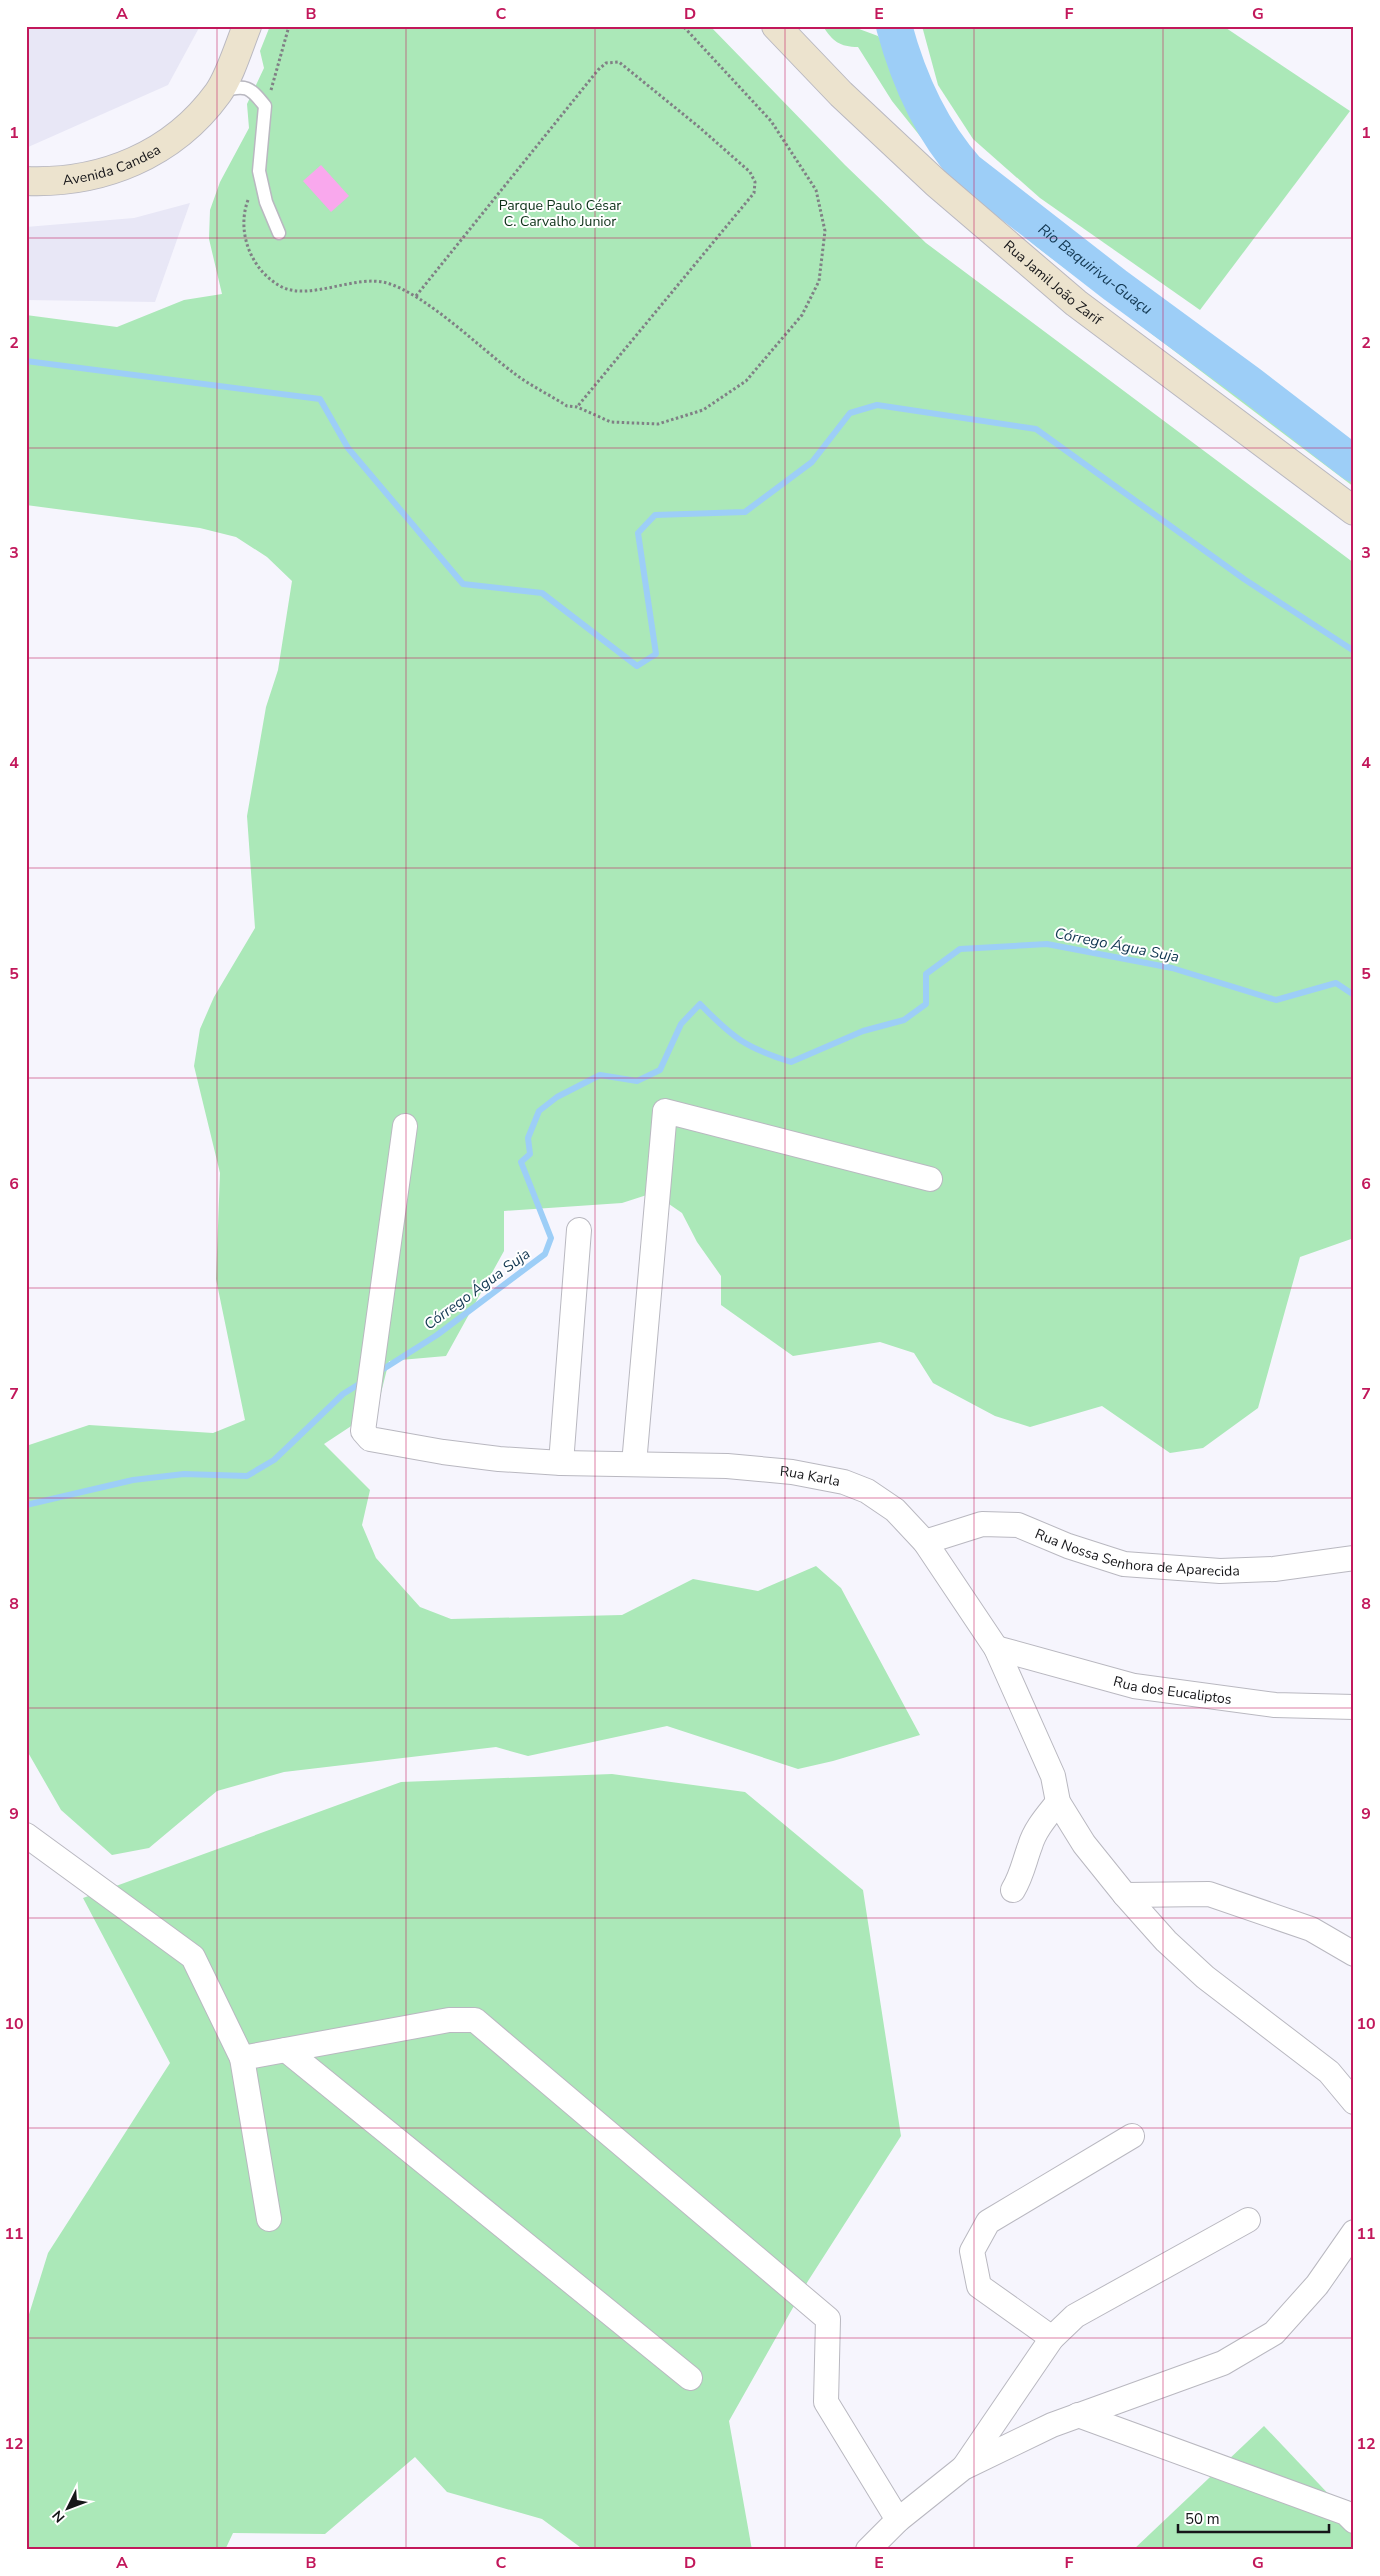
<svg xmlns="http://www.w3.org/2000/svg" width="1380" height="2576" viewBox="0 0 1380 2576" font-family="'Nunito Sans',sans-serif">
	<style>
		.built { fill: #e8e7f6 }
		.green { fill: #abe8b8 }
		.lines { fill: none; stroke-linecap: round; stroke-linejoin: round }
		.stream { stroke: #9dcef7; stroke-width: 6 }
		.river { stroke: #9dcef7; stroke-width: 36 }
		.building { fill: #f9a8ed }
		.lane-casing { stroke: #b9b8c0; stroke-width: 15 }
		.street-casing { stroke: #b9b8c0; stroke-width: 26 }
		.secondary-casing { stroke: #b9b8c0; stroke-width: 30 }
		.path { stroke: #808085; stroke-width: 3; stroke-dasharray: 2.5 2.5; stroke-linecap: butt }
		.lane { stroke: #fff; stroke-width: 12 }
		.street { stroke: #fff; stroke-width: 24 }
		.secondary { stroke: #ece3ce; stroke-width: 28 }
		.grid { fill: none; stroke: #c2185b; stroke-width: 1; stroke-opacity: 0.55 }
		.labels { text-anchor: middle; stroke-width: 4; stroke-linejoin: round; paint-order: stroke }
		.street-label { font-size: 14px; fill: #161619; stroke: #fff }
		.park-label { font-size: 14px; fill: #0d3219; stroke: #fff }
		.water-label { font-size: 15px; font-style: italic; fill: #133852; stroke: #fff }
		.neatline { fill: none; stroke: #c2185b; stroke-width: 2 }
		.grid-label { font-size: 16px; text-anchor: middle; font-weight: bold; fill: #c2185b }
	</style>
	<rect width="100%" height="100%" fill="#f6f5fd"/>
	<g class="built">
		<path d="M26 26H200L168 85 26 148Z"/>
		<path d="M190 203 155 302 26 300V227L134 218Z"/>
	</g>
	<g class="green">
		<path d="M270 26H710L845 165 926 243 1354 563V1238L1300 1257 1258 1408 1203 1448 1170 1453 1102 1406 1030 1427 995 1416 933 1383 914 1353 880 1342 793 1356 721 1305V1276L697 1242 682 1213 653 1193 622 1203 504 1211V1251L446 1356 389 1361 377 1409 324 1444 370 1490 362 1525 376 1558 420 1607 451 1619 622 1615 693 1579 758 1591 816 1566 841 1588 920 1735 833 1761 798 1769 667 1726 528 1756 496 1747 284 1772 217 1791 149 1848 112 1855 61 1810 26 1749V1446L89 1425 213 1433 245 1420 216 1279 220 1173 194 1066 200 1029 214 997 255 928 247 816 266 707 278 670 292 581 267 557 236 537 200 528 26 505V315L117 327 184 300 222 294 209 239 210 210 220 182 249 128 247 104 264 68 260 51Z"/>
		<path d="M823 26H851L878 36 948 155 967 176 1131 309 1236 384 1354 475V487L1037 247 948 171 892 101 858 47C840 47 832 41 823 26Z"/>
		<path d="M922 26H1223L1350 111 1200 310 1040 198 973 139 938 85Z"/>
		<path d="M612 1774 745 1792 863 1890 901 2136 808 2281 729 2421 752 2550H584L542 2519 447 2492 415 2457 325 2534 233 2533 225 2550H26V2324L48 2253 170 2063 83 1898 401 1782Z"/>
		<path d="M1264 2426 1354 2521V2550H1133Z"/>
	</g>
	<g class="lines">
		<g class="stream">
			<path d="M26 361 320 399 348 448 463 584 542 593 637 666 656 654 638 533 655 515 745 512 812 462 850 413 877 405 1036 429 1244 579 1354 651"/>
			<path d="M377 1373 437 1335 545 1254 551 1238 521 1162 530 1154 528 1138 539 1111 557 1097 600 1075 637 1081 660 1070 681 1024 700 1004C733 1038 746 1048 791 1062L863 1031 904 1020 926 1004V974L960 949 1047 944 1172 968 1276 1000 1336 983 1354 995"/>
			<path d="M26 1505 133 1480 184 1474 247 1476 274 1460 343 1394 364 1381"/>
		</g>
		<path class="river" id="s1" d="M894 26C908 78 931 130 967 170L1115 285 1250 384 1354 464"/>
	</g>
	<path class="building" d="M321 165 349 196 331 212 303 181Z"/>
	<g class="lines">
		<defs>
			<path id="lane" d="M222 91C246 84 250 87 265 106L259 171 266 202 279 233"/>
			<g id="street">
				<path id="s2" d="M405 1126 363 1431 370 1439 443 1452 499 1459 561 1463 727 1466 792 1472 844 1482 867 1491 895 1510 925 1542 996 1648 1053 1776 1058 1802 1084 1844 1125 1895 1166 1941 1205 1977 1329 2072 1354 2102"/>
				<path d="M561 1463 579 1230"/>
				<path d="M634 1464 665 1111 930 1179"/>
				<path id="s3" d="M925 1542 982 1524 1018 1525 1068 1546 1124 1564 1220 1571 1274 1569 1354 1558"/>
				<path id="s4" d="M996 1648 1134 1686 1275 1705 1354 1707"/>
				<path d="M26 1835 193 1957 242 2058"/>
				<path d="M1013 1890C1022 1875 1024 1862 1030 1846 1035 1829 1047 1816 1058 1802"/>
				<path d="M1125 1895 1209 1894 1311 1929 1354 1954"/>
				<path d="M286 2050 690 2378"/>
				<path d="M269 2219 242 2058 449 2020H475L828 2319 826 2402 898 2520"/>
				<path d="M1052 2338 979 2286 972 2251 988 2222 1132 2136"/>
				<path d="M1078 2415 1346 2513 1354 2521"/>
				<path d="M964 2467 1052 2338 1075 2316 1248 2220"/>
				<path d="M868 2550 898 2520 963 2468 1052 2425 1223 2363 1274 2333 1317 2285 1354 2232"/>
			</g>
			<g id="secondary">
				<path id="s5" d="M776 26 841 94 936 183 1076 303 1354 511"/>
				<path id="s6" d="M26 181C102 184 173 155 218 93 230 76 239 46 247 26"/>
			</g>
		</defs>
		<use href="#lane" class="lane-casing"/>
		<use href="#street" class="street-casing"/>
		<use href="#secondary" class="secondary-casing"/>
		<g class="path">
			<path d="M271 90 289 26"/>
			<path d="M248 200C236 232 251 271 282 287 310 301 356 274 387 283 427 295 480 348 515 374 531 386 550 395 567 406L577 407 611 422 658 424 703 410 746 381 802 315 819 281 825 231 816 190 771 121 683 26"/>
			<path d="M416 296 598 70 606 63 619 62 699 127 750 172 755 182 754 193 577 407"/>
		</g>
		<use href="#lane" class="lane"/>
		<use href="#street" class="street"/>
		<use href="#secondary" class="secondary"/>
	</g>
	<path class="grid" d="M217 26V2550M406 26V2550M595 26V2550M785 26V2550M974 26V2550M1163 26V2550M26 238H1354M26 448H1354M26 658H1354M26 868H1354M26 1078H1354M26 1288H1354M26 1498H1354M26 1708H1354M26 1918H1354M26 2128H1354M26 2338H1354"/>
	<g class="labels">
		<g class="street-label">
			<text dy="5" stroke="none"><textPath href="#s6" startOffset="88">Avenida Candea</textPath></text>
			<text dy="5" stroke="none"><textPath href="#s5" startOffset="378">Rua Jamil João Zarif</textPath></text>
			<text dy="5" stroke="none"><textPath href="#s2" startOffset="761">Rua Karla</textPath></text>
			<text dy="5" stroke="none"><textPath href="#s3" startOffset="220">Rua Nossa Senhora de Aparecida</textPath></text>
			<text dy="5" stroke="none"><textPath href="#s4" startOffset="182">Rua dos Eucaliptos</textPath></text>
		</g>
		<g class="park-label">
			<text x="560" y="210">Parque Paulo César<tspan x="560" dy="16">C. Carvalho Junior</tspan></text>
		</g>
		<g class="water-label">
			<text dy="5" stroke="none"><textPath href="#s1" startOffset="325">Rio Baquirivu-Guaçu</textPath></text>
			<text transform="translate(1117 945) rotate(11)" y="5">Córrego Água Suja</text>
			<text transform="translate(477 1289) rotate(-36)" y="5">Córrego Água Suja</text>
		</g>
	</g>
	<rect width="1380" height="2576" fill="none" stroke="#ffffff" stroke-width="55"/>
	<g transform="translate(68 2508) rotate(228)" stroke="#ffffff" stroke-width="4" paint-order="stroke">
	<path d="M0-4L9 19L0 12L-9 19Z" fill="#161619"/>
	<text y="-8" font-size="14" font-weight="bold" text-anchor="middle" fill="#161619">N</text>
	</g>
	<path d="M1178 2524v8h151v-8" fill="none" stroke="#161619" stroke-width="2.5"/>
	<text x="1185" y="2524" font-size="15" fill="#161619" stroke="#ffffff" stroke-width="4" paint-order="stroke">50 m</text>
	<rect x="28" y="28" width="1324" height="2520" class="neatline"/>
	<g class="grid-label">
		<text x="122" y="19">A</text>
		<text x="311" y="19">B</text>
		<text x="501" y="19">C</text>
		<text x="690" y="19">D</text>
		<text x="879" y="19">E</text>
		<text x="1069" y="19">F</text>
		<text x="1258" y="19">G</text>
		<text x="14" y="138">1</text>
		<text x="1366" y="138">1</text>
		<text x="14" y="348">2</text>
		<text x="1366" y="348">2</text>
		<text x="14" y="558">3</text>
		<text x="1366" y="558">3</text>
		<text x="14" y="768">4</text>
		<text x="1366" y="768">4</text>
		<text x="14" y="979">5</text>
		<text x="1366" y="979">5</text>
		<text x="14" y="1189">6</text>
		<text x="1366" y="1189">6</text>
		<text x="14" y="1399">7</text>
		<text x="1366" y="1399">7</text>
		<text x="14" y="1609">8</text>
		<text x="1366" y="1609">8</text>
		<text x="14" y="1819">9</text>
		<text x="1366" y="1819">9</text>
		<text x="14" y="2029">10</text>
		<text x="1366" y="2029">10</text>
		<text x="14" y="2239">11</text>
		<text x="1366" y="2239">11</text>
		<text x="14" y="2449">12</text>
		<text x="1366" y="2449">12</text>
		<text x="122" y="2568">A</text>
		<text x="311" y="2568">B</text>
		<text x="501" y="2568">C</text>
		<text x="690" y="2568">D</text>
		<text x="879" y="2568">E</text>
		<text x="1069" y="2568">F</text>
		<text x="1258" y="2568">G</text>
	</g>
</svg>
